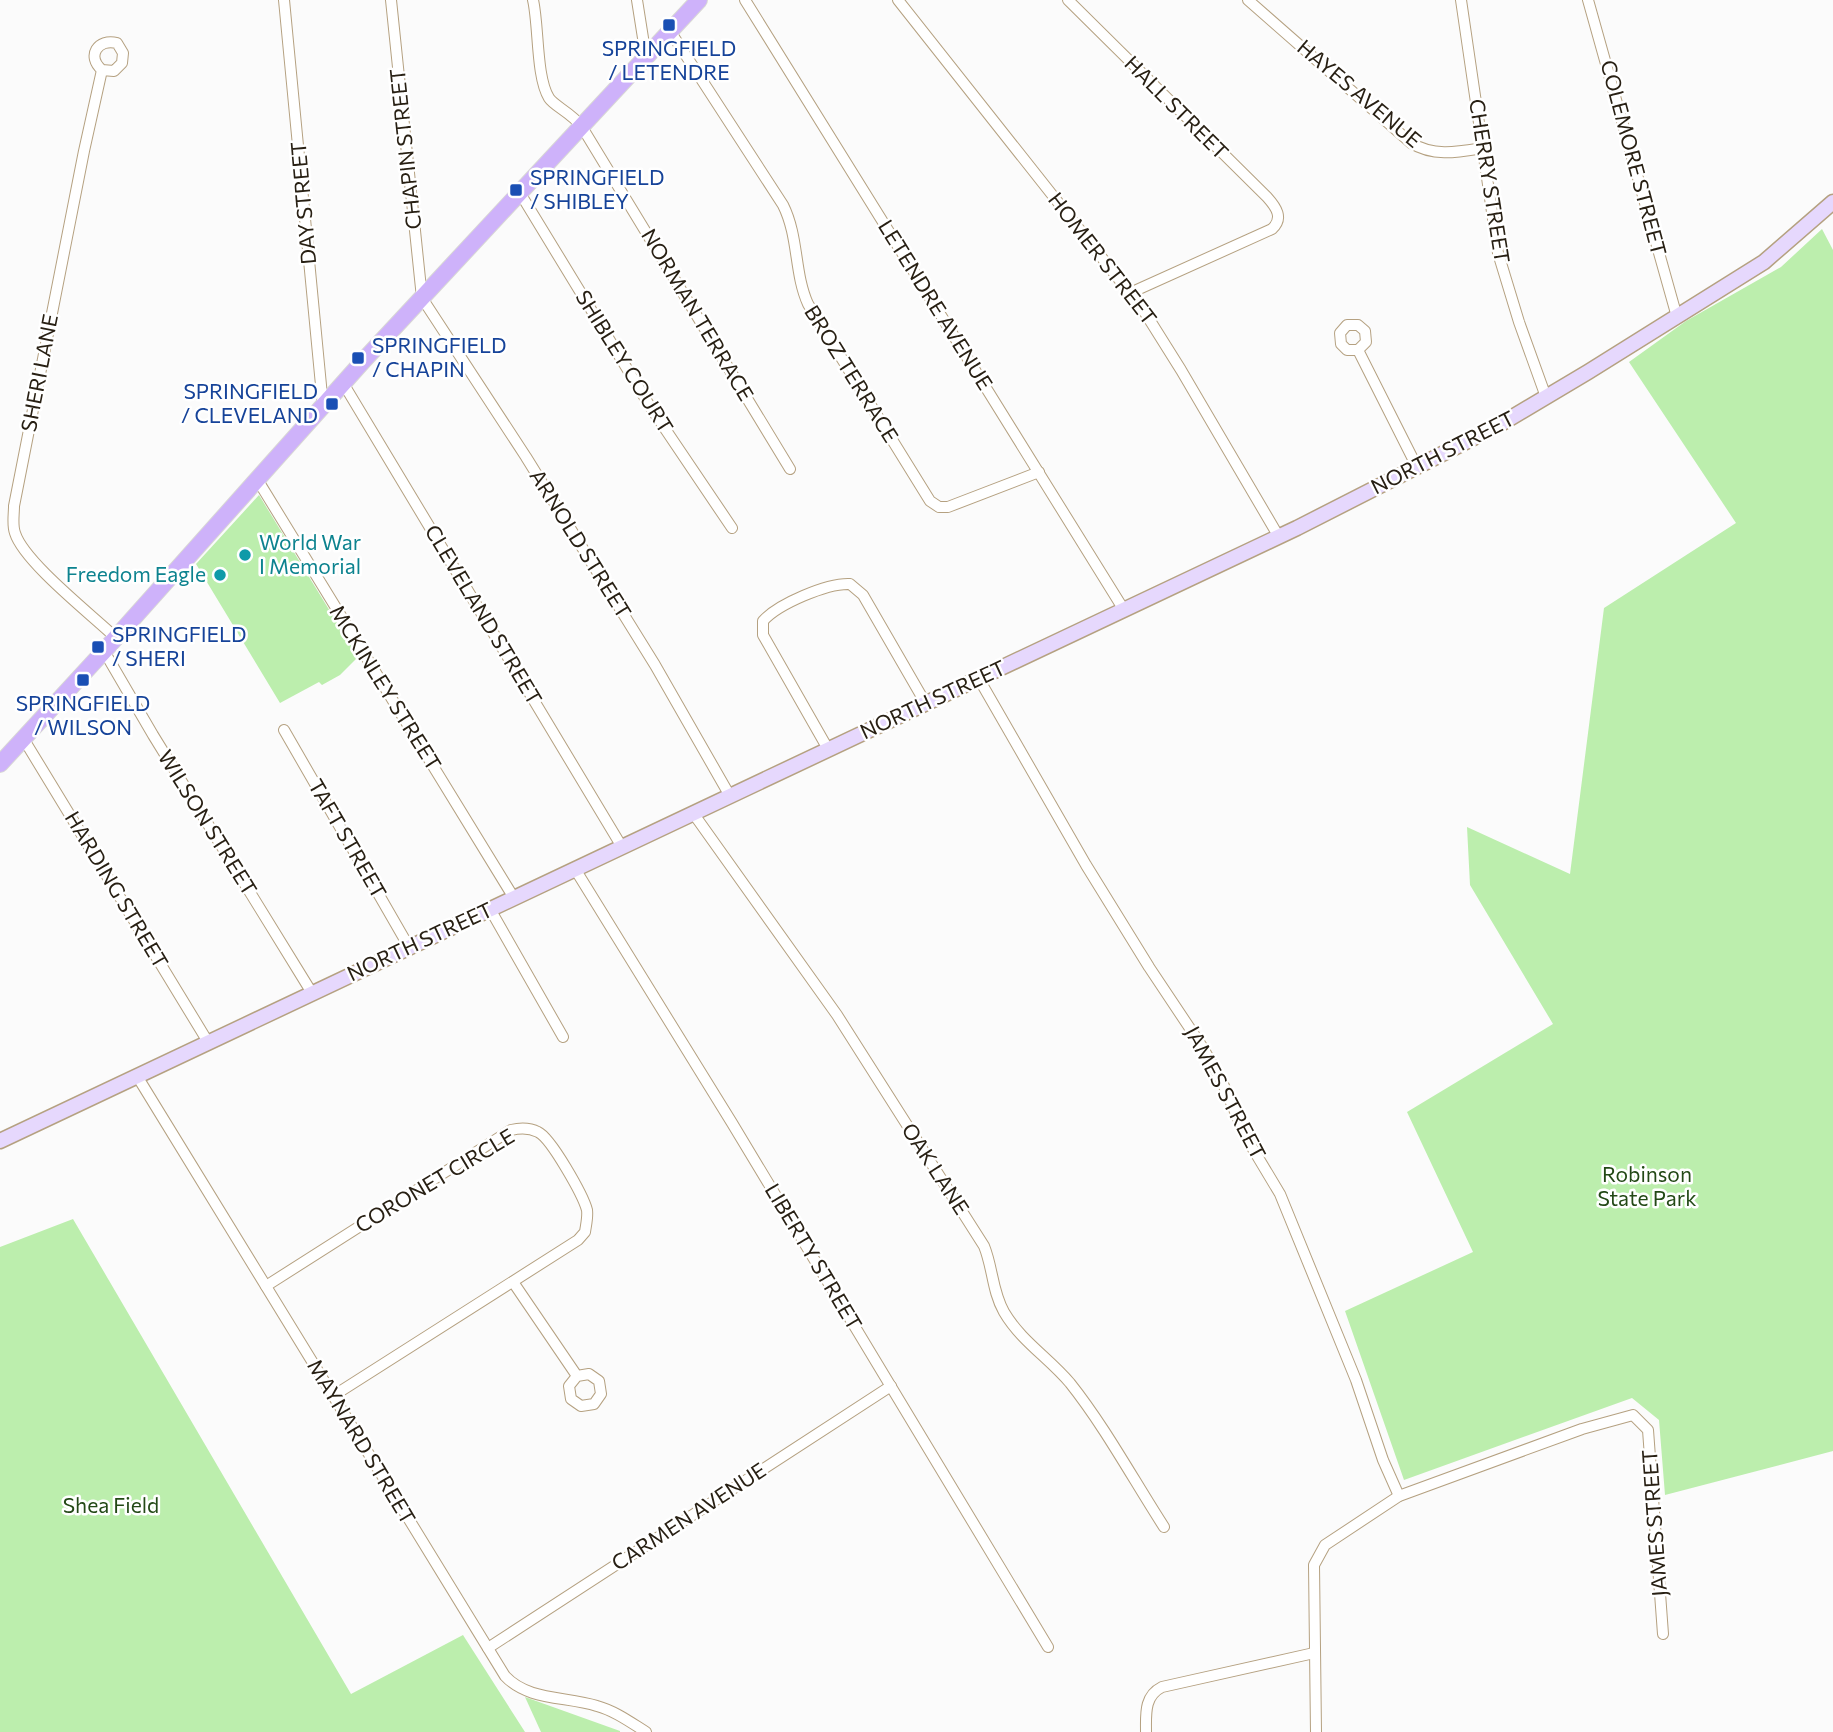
<svg xmlns="http://www.w3.org/2000/svg" width="1833" height="1732" viewBox="0 0 1833 1732" font-family="Commissioner,sans-serif">
	<style>
		.green { fill: #bceead }
		.lines { fill: none; stroke-linecap: round; stroke-linejoin: round }
		.street-casing { stroke: #b5a181; stroke-width: 12 }
		.secondary-casing { stroke: #b5a181; stroke-width: 17 }
		.primary-casing { stroke: #d8d7d5; stroke-width: 18 }
		.street { stroke: #fff; stroke-width: 10 }
		.secondary { stroke: #e6d8fd; stroke-width: 14 }
		.primary { stroke: #ceb2fa; stroke-width: 16 }
		.transit-dot { fill: #1a4fb4; stroke: #fff; stroke-width: 2.5 }
		.culture-dot { fill: #0f9aa8; stroke: #fff; stroke-width: 2.5 }
		.labels { text-anchor: middle; stroke-width: 5; stroke-linejoin: round; paint-order: stroke }
		.transit-label { font-size: 21px; fill: #164399; stroke: #fff; text-anchor: start }
		.street-label { font-size: 21px; fill: #282014; stroke: #fff }
		.culture-label { font-size: 21px; fill: #0d838f; stroke: #fff; text-anchor: start }
		.park-label { font-size: 21px; fill: #234916; stroke: #fff }
	</style>
	<rect width="100%" height="100%" fill="#fbfbfb"/>
	<g class="green">
		<path d="M1822 229 1833 250V1451L1665 1495 1659 1420 1632 1398 1404 1480 1345 1311 1473 1252 1407 1112 1553 1024 1470 885 1467 827 1570 874 1604 608 1736 523 1629 362 1686 321 1781 267Z"/>
		<path d="M259 495 358 657 340 675 322 685 319 682 280 703 196 564Z"/>
		<path d="M73 1219 351 1694 463 1635 525 1732H0V1247Z"/>
		<path d="M525 1697 620 1731V1732H541Z"/>
	</g>
	<g class="lines">
		<defs>
			<g id="street">
				<path d="M284 0 323 406"/>
				<path d="M391 0 422 298 526 457 655 665 730 796"/>
				<path d="M533 0C539 26 536 77 549 98 554 106 572 113 582 127L790 469"/>
				<path d="M637 0 646 57"/>
				<path d="M745 0 1124 610"/>
				<path d="M898 0 1144 311 1181 370 1279 537"/>
				<path d="M1068 0 1267 197C1276 207 1284 218 1272 229L1130 293"/>
				<path d="M1248 0 1411 143C1434 157 1458 152 1483 148"/>
				<path d="M1461 0 1498 253 1519 322 1546 397"/>
				<path d="M1588 0 1677 317"/>
				<path d="M670 31 783 205C799 237 794 273 808 304L930 501 939 507H948L1039 472"/>
				<path d="M102 70 114 71 122 63 123 53 117 43C98 38 86 56 102 70L84 151 14 506C14 515 12 525 15 533 24 562 92 615 116 638"/>
				<path d="M520 193 651 408 732 528"/>
				<path d="M1358 350H1347L1341 344 1340 333 1347 325H1358L1365 331 1366 342 1358 350 1417 467"/>
				<path d="M343 383 622 847"/>
				<path d="M257 479 514 898"/>
				<path d="M104 651 153 735 312 993"/>
				<path d="M979 679 1086 865 1149 967 1203 1048 1223 1084 1247 1139 1280 1194 1356 1380 1383 1460 1399 1496"/>
				<path d="M284 730 409 947"/>
				<path d="M23 738 208 1042"/>
				<path d="M828 749 763 635V621C778 604 827 583 850 584L863 595 926 704"/>
				<path d="M693 813 837 1015 984 1246C993 1268 992 1291 1004 1312 1021 1341 1049 1358 1070 1383 1105 1427 1133 1479 1164 1527"/>
				<path d="M575 869 732 1123 1048 1647"/>
				<path d="M490 909 563 1037"/>
				<path d="M137 1076 505 1676C528 1701 566 1696 597 1706 615 1711 630 1722 646 1732"/>
				<path d="M513 1282 577 1376 569 1386 571 1399 581 1406 594 1404 601 1394 599 1381 589 1374 577 1376"/>
				<path d="M266 1286 511 1130C520 1128 530 1128 538 1132 551 1138 583 1195 587 1210 588 1217 586 1225 585 1232L578 1240 333 1396"/>
				<path d="M488 1648 891 1386"/>
				<path d="M1146 1732C1146 1714 1144 1696 1162 1687L1314 1653"/>
				<path d="M1316 1732 1314 1565 1325 1545 1399 1496 1582 1429 1633 1415 1648 1430 1663 1634"/>
			</g>
			<path id="secondary" d="M0 1141 1297 528 1499 425 1588 372 1764 262 1833 202"/>
			<path id="primary" d="M0 764 104 651 364 360 699 0"/>
		</defs>
		<use href="#street" class="street-casing"/>
		<use href="#secondary" class="secondary-casing"/>
		<use href="#primary" class="primary-casing"/>
		<use href="#street" class="street"/>
		<use href="#secondary" class="secondary"/>
		<use href="#primary" class="primary"/>
	</g>
	<g class="transit-dot">
		<rect x="662" y="18" width="14" height="14" rx="3.5"/>
		<rect x="509" y="183" width="14" height="14" rx="3.5"/>
		<rect x="351" y="351" width="14" height="14" rx="3.5"/>
		<rect x="325" y="397" width="14" height="14" rx="3.5"/>
		<rect x="91" y="640" width="14" height="14" rx="3.5"/>
		<rect x="76" y="673" width="14" height="14" rx="3.5"/>
	</g>
	<g class="culture-dot">
		<circle cx="245" cy="555" r="7"/>
		<circle cx="220" cy="575" r="7"/>
	</g>
	<g class="labels">
		<g class="transit-label">
			<text x="669" y="56" text-anchor="middle">SPRINGFIELD<tspan x="669" dy="24">/ LETENDRE</tspan></text>
			<text x="530" y="185">SPRINGFIELD<tspan x="530" dy="24">/ SHIBLEY</tspan></text>
			<text x="372" y="353">SPRINGFIELD<tspan x="372" dy="24">/ CHAPIN</tspan></text>
			<text x="318" y="399" text-anchor="end">SPRINGFIELD<tspan x="318" dy="24">/ CLEVELAND</tspan></text>
			<text x="112" y="642">SPRINGFIELD<tspan x="112" dy="24">/ SHERI</tspan></text>
			<text x="83" y="711" text-anchor="middle">SPRINGFIELD<tspan x="83" dy="24">/ WILSON</tspan></text>
		</g>
		<g class="street-label">
			<text transform="translate(1359 94) rotate(40)" y="7">HAYES AVENUE</text>
			<text transform="translate(1176 108) rotate(45)" y="7">HALL STREET</text>
			<text transform="translate(406 149) rotate(-96)" y="7">CHAPIN STREET</text>
			<text transform="translate(1633 158) rotate(75)" y="7">COLEMORE STREET</text>
			<text transform="translate(1489 181) rotate(81)" y="7">CHERRY STREET</text>
			<text transform="translate(304 203) rotate(-95)" y="7">DAY STREET</text>
			<text transform="translate(1102 259) rotate(52)" y="7">HOMER STREET</text>
			<text transform="translate(935 305) rotate(58)" y="7">LETENDRE AVENUE</text>
			<text transform="translate(697 315) rotate(59)" y="7">NORMAN TERRACE</text>
			<text transform="translate(624 362) rotate(58)" y="7">SHIBLEY COURT</text>
			<text transform="translate(40 373) rotate(-79)" y="7">SHERI LANE</text>
			<text transform="translate(851 374) rotate(58)" y="7">BROZ TERRACE</text>
			<text transform="translate(1443 453) rotate(-27)" y="7">NORTH STREET</text>
			<text transform="translate(580 544) rotate(58)" y="7">ARNOLD STREET</text>
			<text transform="translate(483 615) rotate(59)" y="7">CLEVELAND STREET</text>
			<text transform="translate(385 688) rotate(58)" y="7">MCKINLEY STREET</text>
			<text transform="translate(933 700) rotate(-25)" y="7">NORTH STREET</text>
			<text transform="translate(207 823) rotate(58)" y="7">WILSON STREET</text>
			<text transform="translate(347 839) rotate(60)" y="7">TAFT STREET</text>
			<text transform="translate(116 890) rotate(59)" y="7">HARDING STREET</text>
			<text transform="translate(420 942) rotate(-25)" y="7">NORTH STREET</text>
			<text transform="translate(1225 1093) rotate(62)" y="7">JAMES STREET</text>
			<text transform="translate(935 1169) rotate(57)" y="7">OAK LANE</text>
			<text transform="translate(435 1181) rotate(-31)" y="7">CORONET CIRCLE</text>
			<text transform="translate(813 1257) rotate(59)" y="7">LIBERTY STREET</text>
			<text transform="translate(361 1442) rotate(59)" y="7">MAYNARD STREET</text>
			<text transform="translate(689 1517) rotate(-33)" y="7">CARMEN AVENUE</text>
			<text transform="translate(1655 1523) rotate(-94)" y="7">JAMES STREET</text>
		</g>
		<g class="culture-label">
			<text x="259" y="550">World War<tspan x="259" dy="24">I Memorial</tspan></text>
			<text x="206" y="582" text-anchor="end">Freedom Eagle</text>
		</g>
		<g class="park-label">
			<text x="1647" y="1182">Robinson<tspan x="1647" dy="24">State Park</tspan></text>
			<text x="111" y="1513">Shea Field</text>
		</g>
	</g>
</svg>
